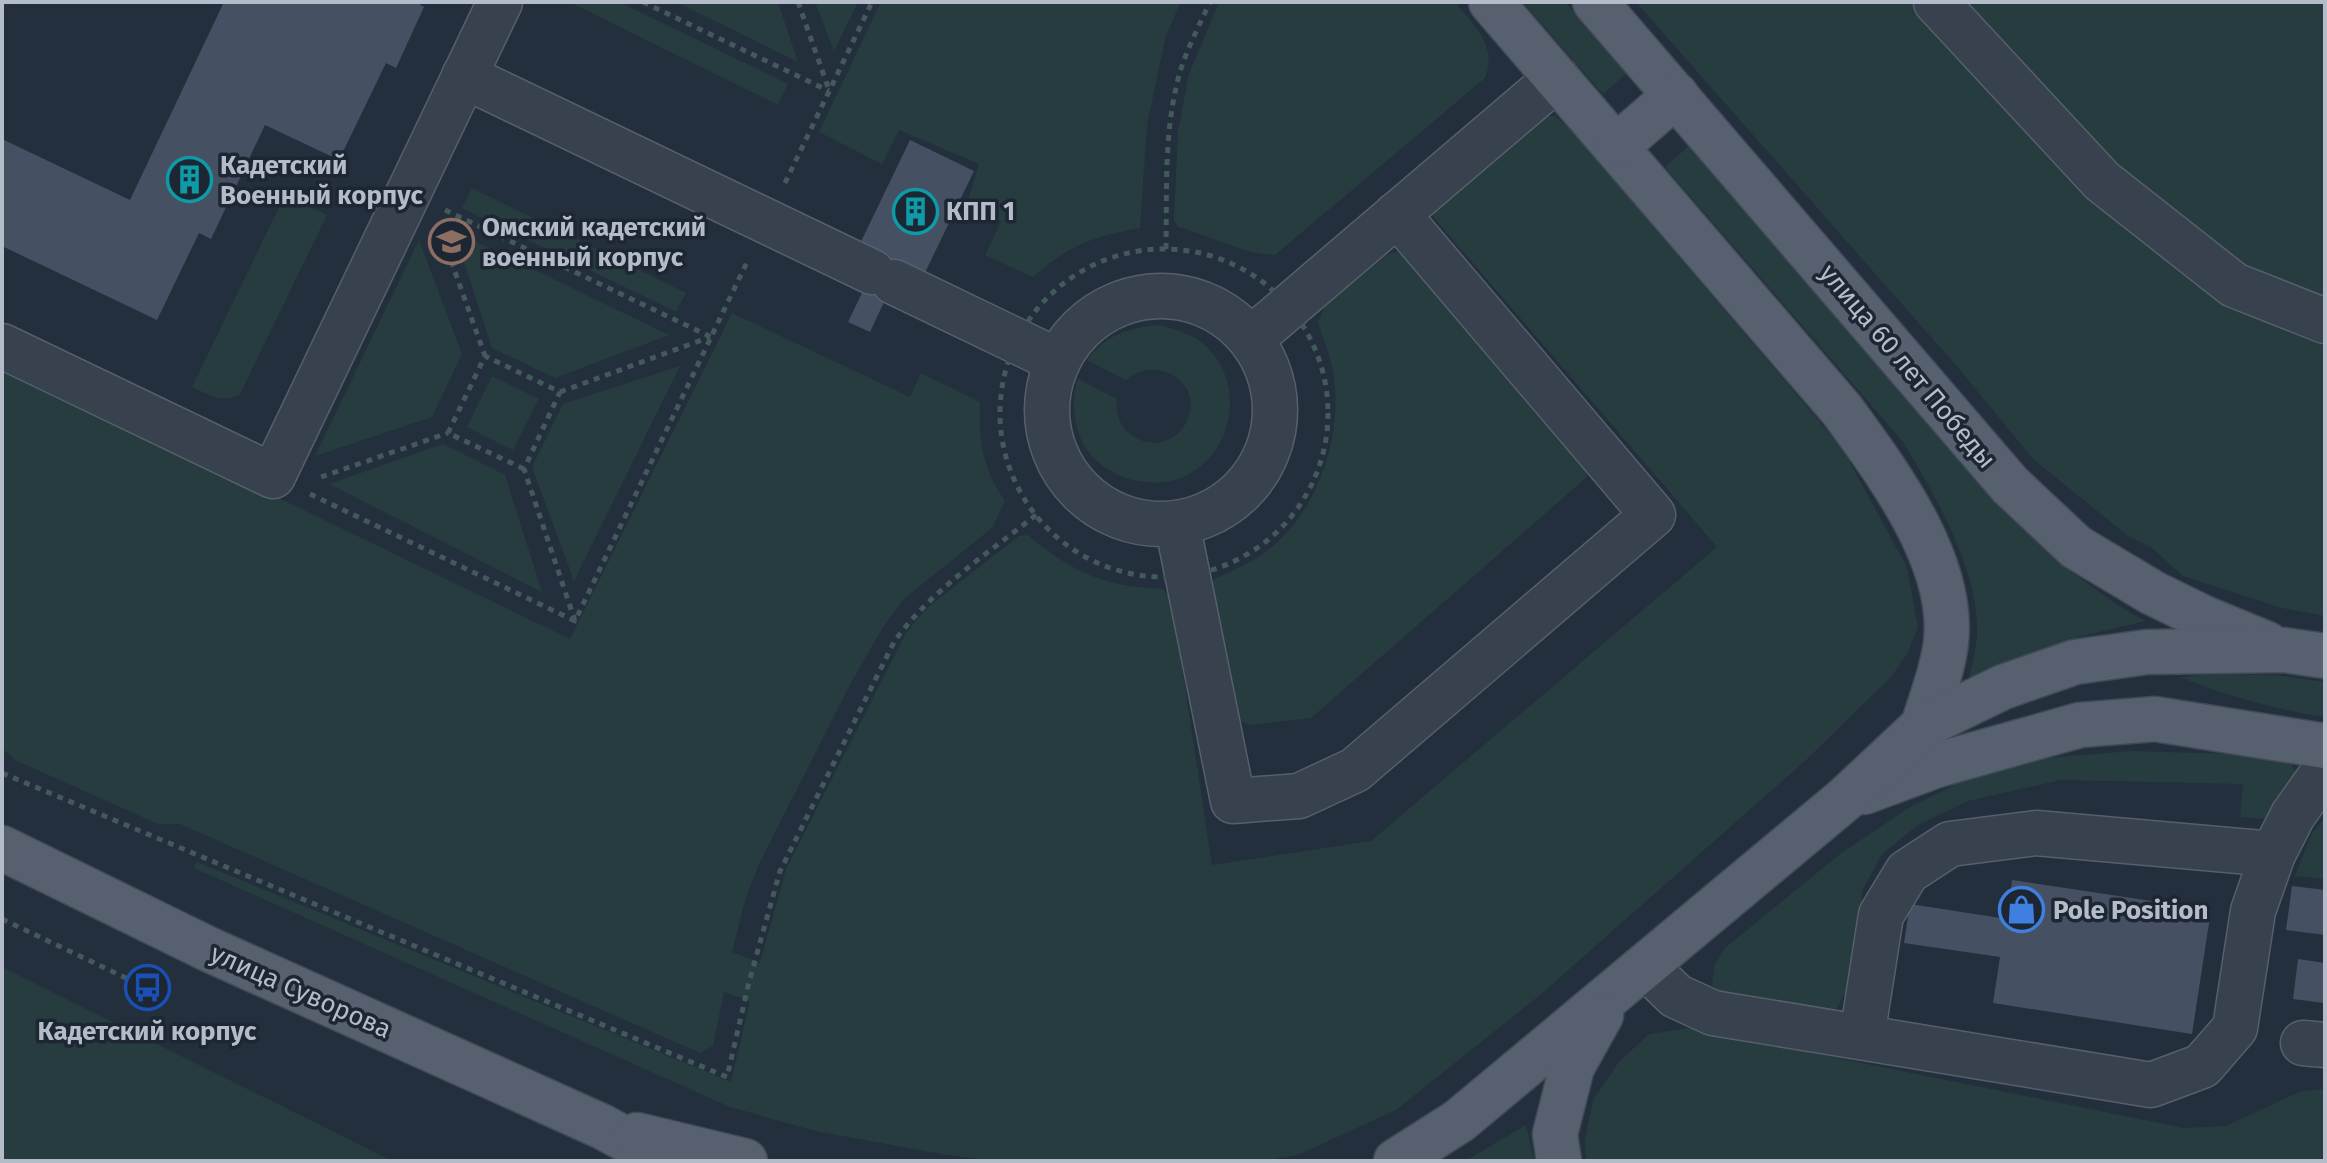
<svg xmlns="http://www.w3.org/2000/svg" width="2327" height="1163" viewBox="0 0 2327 1163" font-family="'Fira Sans',sans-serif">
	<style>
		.green { fill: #263c3f }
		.building { fill: #455162 }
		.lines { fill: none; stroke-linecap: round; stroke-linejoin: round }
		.minor-casing { stroke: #565f6c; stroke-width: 47 }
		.major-casing { stroke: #414a57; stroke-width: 47 }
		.path { stroke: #44595c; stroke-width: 5; stroke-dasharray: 6 6; stroke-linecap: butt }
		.minor { stroke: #38414e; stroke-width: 44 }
		.major { stroke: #56606e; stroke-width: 44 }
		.labels { text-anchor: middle; stroke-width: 7; stroke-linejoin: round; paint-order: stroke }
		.poi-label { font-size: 26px; font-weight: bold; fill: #b4bcc9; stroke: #1d2633; text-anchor: start }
		.street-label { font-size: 26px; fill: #b4bcc9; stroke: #1d2633 }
	</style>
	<rect width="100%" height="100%" fill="#242f3e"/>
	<g class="green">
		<path d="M569 2H619L788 84 778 105Z"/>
		<path d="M676 2H778L798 62Z"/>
		<path d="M815 2H858L834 51Z"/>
		<path d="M881 2H1181L1166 35 1147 125 1140 228C1092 237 1071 244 1033 277L985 255 1001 222 967 204 979 164 899 130 882 164 819 132Z"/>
		<path d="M1219 2H1455C1474 26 1498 45 1485 78L1275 255C1245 255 1209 235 1178 227L1174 220 1178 130 1189 74Z"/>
		<path d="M1523 2H1565L1627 73 1603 94Z"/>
		<path d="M1636 2H2325V616L2282 608 2183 576 2152 548 2128 536 2033 459 1960 370Z"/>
		<path d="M1540 116H1555L1569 128 1842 448 1907 567 1918 627 1907 654 1891 677 1805 761 1540 995 1396 1110 1298 1155 1260 1161H996L947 1155 815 1131 730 1107 194 868 197 862 731 1082 750 1001 724 992 713 1046 700 1053 180 824H158L17 761 2 748V364L570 639 732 313 910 397 921 373 980 402C979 441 982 468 1005 501L992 528 905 598 883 627 852 681 760 862 746 897 732 952 760 963 786 869 906 633 927 608 1019 536 1028 535C1052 557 1085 577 1118 584 1133 587 1148 588 1163 589L1172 601 1212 865 1371 841 1717 547 1435 219 1430 209Z"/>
		<path d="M1690 145 2024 525 2066 568 2116 604 2145 621 2070 639 2022 656 1968 684C1971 668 1976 651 1977 635 1980 572 1935 495 1903 442L1665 167Z"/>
		<path d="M472 188 686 293 676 312 462 208Z"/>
		<path d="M285 195 327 215 240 394C222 404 209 395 192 387Z"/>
		<path d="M454 231 669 335 555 378 492 348Z"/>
		<path d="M419 240 462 354 432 417 315 456Z"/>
		<path d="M1404 251 1584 463 1587 477 1311 718 1249 725 1235 718 1208 592 1215 579C1239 568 1265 556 1283 537 1325 493 1345 423 1331 363 1328 349 1322 336 1318 322L1326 304 1390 253Z"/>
		<path d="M1160 325C1177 330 1196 335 1209 349 1257 401 1217 491 1145 482 1124 480 1106 471 1091 455 1074 435 1070 404 1078 379L1117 399C1111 441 1166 460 1186 423 1206 384 1158 353 1126 380L1087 360C1107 334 1128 328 1160 325Z"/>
		<path d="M680 366 574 581 532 467 563 404Z"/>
		<path d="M492 376 539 399 513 450 467 427Z"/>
		<path d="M443 444 505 475 542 592 329 484Z"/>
		<path d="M2216 674 2276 675 2325 682V717C2274 709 2227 696 2180 677Z"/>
		<path d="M2130 751 2266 755 2290 760 2296 774 2280 812 2261 819 2240 817 2243 784 2061 780 1968 801 1918 825 1882 854 1863 889 1849 987 1836 1009 1818 1015 1726 999 1712 985 1714 966 1725 948 1840 854 1907 809 1974 775 2047 758Z"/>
		<path d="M2325 818V879L2295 876 2312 833Z"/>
		<path d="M2 967 392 1161H2Z"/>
		<path d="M1689 1028 2184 1128 2226 1126 2301 1091 2325 1089V1161H1586L1585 1140 1593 1100 1619 1062 1649 1034Z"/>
		<path d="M1526 1125 1534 1161H1464L1472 1157Z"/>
	</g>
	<g class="building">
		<path d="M224 2H416L424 7 396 68 386 63 339 160 265 125 211 239 199 233 157 320 2 246V139L130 200Z"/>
		<path d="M910 140 974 171 920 283 898 272 870 332 848 322 877 262 856 252Z"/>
		<path d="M2012 880 2211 910 2192 1034 1993 1003 2000 957 1904 943 1910 904 2007 919Z"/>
		<path d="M2292 886 2325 890V935L2286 930Z"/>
		<path d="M2298 959 2325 963V1003L2293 999Z"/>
	</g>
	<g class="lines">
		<defs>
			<g id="minor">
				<path d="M1936 2 2102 181 2234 285 2325 321"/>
				<path d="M464 76 872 272"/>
				<path d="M894 282 1058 361"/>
				<circle cx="1161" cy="410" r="114"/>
				<path d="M1251 339 1557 78"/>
				<path d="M2 346 273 476 500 2"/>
				<path d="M1177 523 1233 801 1299 796 1355 770 1653 515 1397 214"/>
				<path d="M1645 966 1676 996 1713 1013 2151 1085 2202 1066 2235 1028 2253 911 2273 854 2293 815 2325 770"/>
				<path d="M1862 1037 1881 915 1907 872 1950 844 2036 833 2273 854"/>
				<path d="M2303 1043 2325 1045"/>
			</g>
			<g id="major">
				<path d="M1491 2 1842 410C1887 472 1955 561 1946 642 1943 670 1931 699 1923 726"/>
				<path d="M1595 2 2010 485 2076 547 2153 593 2204 618 2267 644"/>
				<path d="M1617 146 1676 95"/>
				<path d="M1864 792 1937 765 2080 725 2155 719 2325 746"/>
				<path d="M2 848 208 949 603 1127 665 1161"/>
				<path d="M637 1135 745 1161"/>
				<path d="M1396 1161 1459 1121 1845 799 1923 726 2003 687 2075 662 2147 652 2284 650 2325 656"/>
				<path d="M1559 1161 1555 1134 1572 1067 1601 1015"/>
			</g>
		</defs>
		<use href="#minor" class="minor-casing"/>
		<use href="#major" class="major-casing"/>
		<g class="path">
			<path d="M643 2 829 91"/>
			<path d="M798 2 829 90"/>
			<path d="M785 183 872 2"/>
			<path d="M445 210 711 337"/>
			<path d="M439 227 485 356"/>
			<path d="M1166 249C1167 196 1164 140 1176 88 1182 58 1197 30 1210 2"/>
			<circle cx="1164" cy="413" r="164"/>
			<path d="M560 392 710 337"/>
			<path d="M524 469 448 433 485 356 560 392 524 469 575 621"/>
			<path d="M321 477 448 433"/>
			<path d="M310 494 575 621 748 260"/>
			<path d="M2 773 727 1077 749 982 780 871 894 642C930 591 987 554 1036 515"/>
			<path d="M2 919 147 988"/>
		</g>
		<use href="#minor" class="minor"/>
		<use href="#major" class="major"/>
	</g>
	<defs>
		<symbol id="building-ring" viewBox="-11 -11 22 22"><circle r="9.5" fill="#1d2633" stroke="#0f9aa8" stroke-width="1.5"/><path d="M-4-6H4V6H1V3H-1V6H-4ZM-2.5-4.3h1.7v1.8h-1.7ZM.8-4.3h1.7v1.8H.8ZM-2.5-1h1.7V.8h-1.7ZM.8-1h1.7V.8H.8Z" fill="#0f9aa8"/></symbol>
		<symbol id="school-ring" viewBox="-11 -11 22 22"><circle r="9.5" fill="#1d2633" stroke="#8d6e63" stroke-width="1.5"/><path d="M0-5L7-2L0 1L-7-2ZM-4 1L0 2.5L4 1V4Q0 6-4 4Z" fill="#8d6e63"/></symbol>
		<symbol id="shop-ring" viewBox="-11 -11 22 22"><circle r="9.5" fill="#1d2633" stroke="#3f7fe0" stroke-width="1.5"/><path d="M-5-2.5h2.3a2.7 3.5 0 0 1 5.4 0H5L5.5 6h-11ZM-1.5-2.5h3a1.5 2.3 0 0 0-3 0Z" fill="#3f7fe0"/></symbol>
		<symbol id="bus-ring" viewBox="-11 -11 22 22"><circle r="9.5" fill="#1d2633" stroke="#1a4fb4" stroke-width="1.5"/><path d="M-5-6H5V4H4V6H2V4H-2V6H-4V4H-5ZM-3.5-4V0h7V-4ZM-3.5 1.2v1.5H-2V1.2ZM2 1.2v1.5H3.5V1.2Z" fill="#1a4fb4"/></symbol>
	</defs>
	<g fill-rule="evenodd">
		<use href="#building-ring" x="164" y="154" width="51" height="51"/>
		<use href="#building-ring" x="890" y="186" width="51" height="51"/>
		<use href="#school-ring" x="426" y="216" width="51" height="51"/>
		<use href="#shop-ring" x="1996" y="884" width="51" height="51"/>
		<use href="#bus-ring" x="122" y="962" width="51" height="51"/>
	</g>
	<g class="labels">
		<g class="poi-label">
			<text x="220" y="174">Кадетский<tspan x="220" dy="30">Военный корпус</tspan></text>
			<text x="946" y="220">КПП 1</text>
			<text x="482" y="236">Омский кадетский<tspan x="482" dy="30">военный корпус</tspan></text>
			<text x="2053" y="919">Pole Position</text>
			<text x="147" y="1040" text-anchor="middle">Кадетский корпус</text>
		</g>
		<g class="street-label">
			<text transform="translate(1908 366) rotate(50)" y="9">улица 60 лет Победы</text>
			<text transform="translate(301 991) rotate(24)" y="9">улица Суворова</text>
		</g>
	</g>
	<rect width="2327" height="1163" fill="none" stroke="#b4bcc9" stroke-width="8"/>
</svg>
